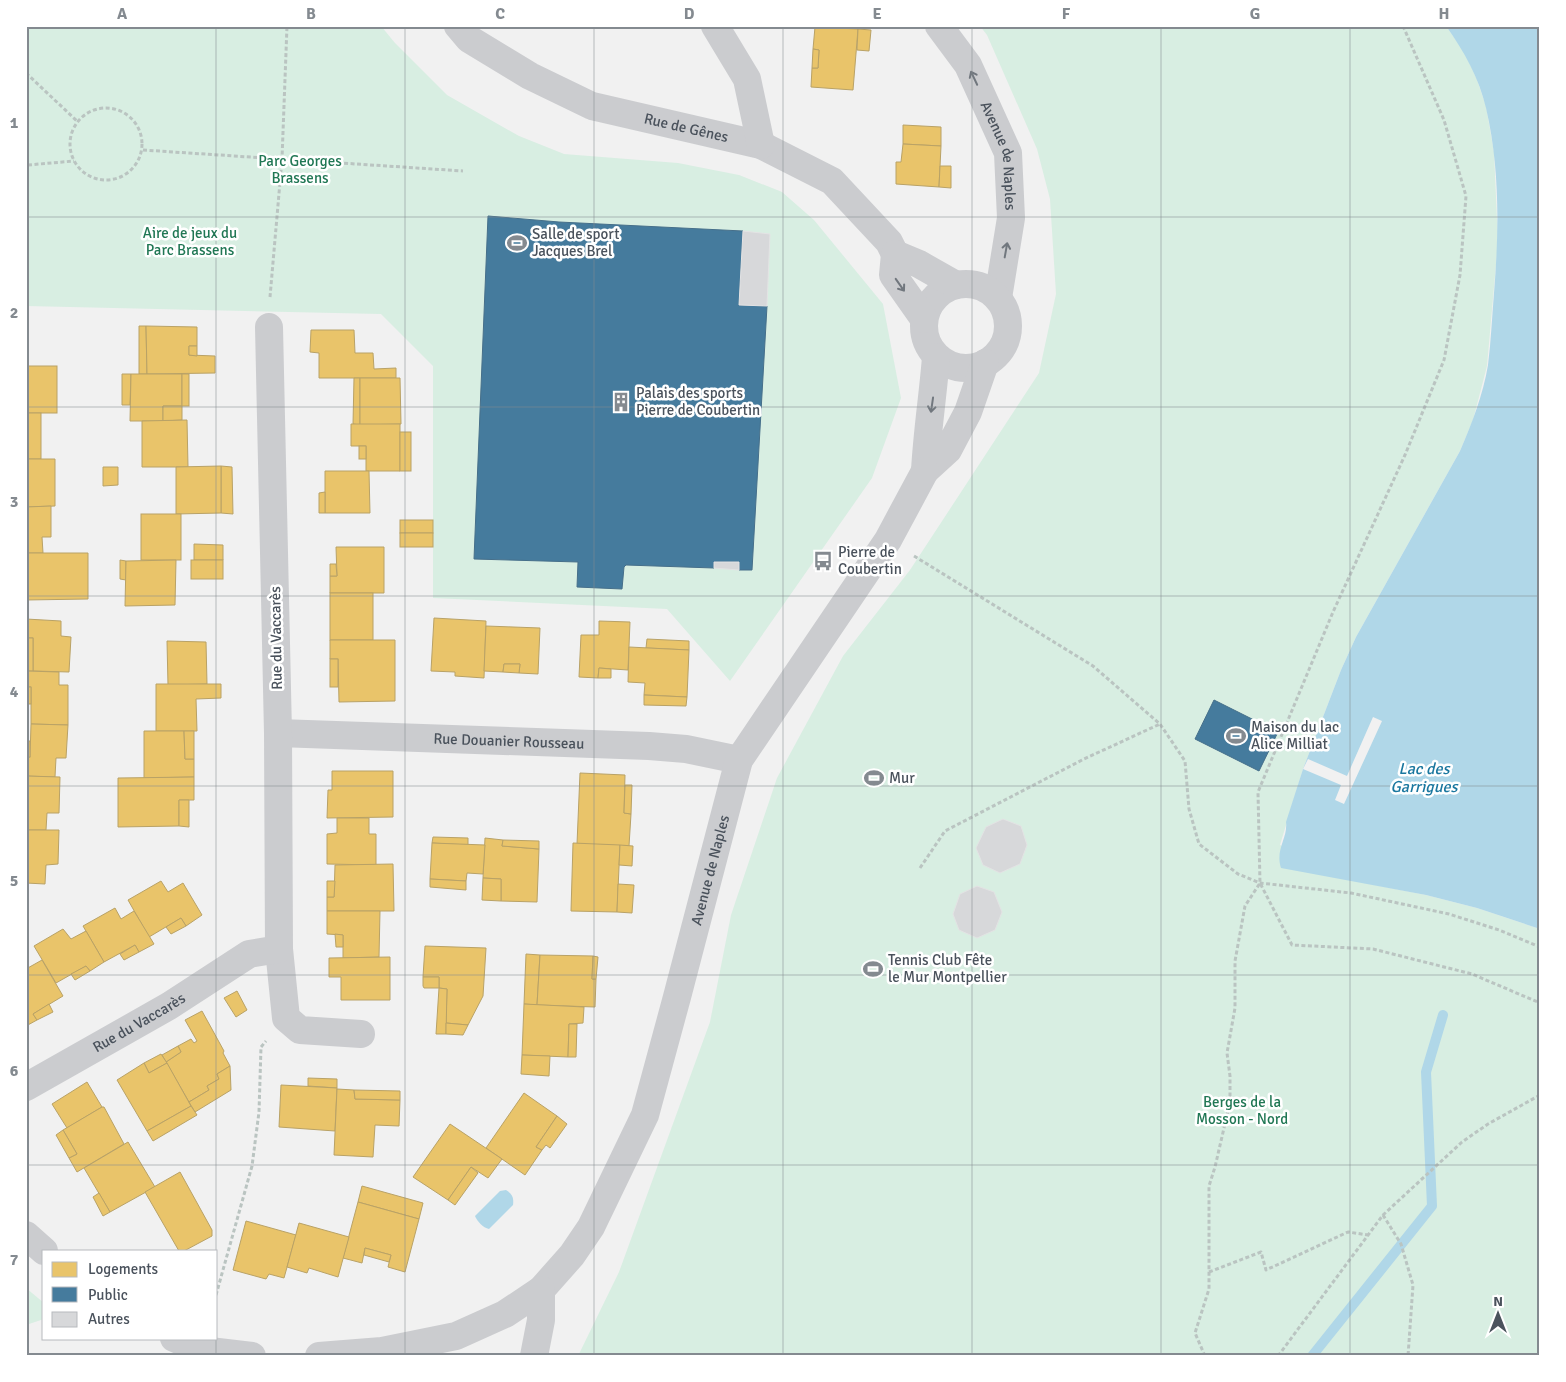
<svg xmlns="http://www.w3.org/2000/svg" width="1566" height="1382" viewBox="0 0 1566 1382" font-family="Signika,sans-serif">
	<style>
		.green { fill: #d8eee2 }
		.water { fill: #b0d7e8 }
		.pier { fill: #f1f1f1 }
		.homes { fill: #e9c46a; stroke: #b9a266 }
		.public { fill: #457b9d; stroke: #466f8a }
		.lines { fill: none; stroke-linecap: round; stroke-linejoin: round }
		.stream { stroke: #b0d7e8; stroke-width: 10 }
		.building { fill: #d7d8da; stroke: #e3e3e4 }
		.path { stroke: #bac4c1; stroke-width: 3; stroke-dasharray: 4 2.5; stroke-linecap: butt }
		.minor { stroke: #cbcccf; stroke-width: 28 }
		.oneway { stroke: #71777e }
		.grid { fill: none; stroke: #848a90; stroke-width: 1; stroke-opacity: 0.55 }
		.labels { text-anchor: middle; stroke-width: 5; stroke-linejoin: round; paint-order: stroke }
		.street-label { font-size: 15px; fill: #4a525c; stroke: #fff }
		.park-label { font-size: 15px; fill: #207754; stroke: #fff }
		.poi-label { font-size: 15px; fill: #4a525c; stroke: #fff; text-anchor: start }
		.water-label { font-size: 16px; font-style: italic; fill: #1a779f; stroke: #fff }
		.neatline { fill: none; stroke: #848a90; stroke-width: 2 }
		.grid-label { font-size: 16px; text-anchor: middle; font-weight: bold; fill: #848a90 }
	</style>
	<rect width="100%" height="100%" fill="#f1f1f1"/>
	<g class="green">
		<path d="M26 26H381L395 43 447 95 519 136 564 154 678 163 739 175 782 192 814 220 883 304 901 398 872 478 730 681 667 609 433 598V366L381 314 26 306Z"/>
		<path d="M980 26H1446L1463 50 1476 77 1486 106 1494 152 1498 242 1487 366 1473 420 1460 451 1356 637 1341 670 1303 769 1280 845 1365 883 1426 895 1477 908 1540 929V1356H578L619 1272 710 1022 731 915 777 778 843 656 910 570 1039 373 1056 294 1050 199 1037 149 987 35Z"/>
		<path d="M26 1288 44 1303V1319L26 1325Z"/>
	</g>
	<g class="water">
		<path d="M1446 26H1540V929L1477 908 1426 895 1281 868C1275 849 1288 838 1286 822L1303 769 1341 670 1356 637 1460 451C1472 423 1483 395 1488 365 1491 341 1492 317 1494 293 1499 231 1500 168 1486 108 1479 78 1464 51 1446 26Z"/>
		<path d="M506 1190C512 1194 514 1197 513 1205L489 1229C483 1228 477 1221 475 1216L500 1191Z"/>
	</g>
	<path class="pier" d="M1373 717 1382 721 1344 804 1335 800 1341 785 1303 769 1308 759 1347 776Z"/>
	<g class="homes">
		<path d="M815 27 858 29 853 90 811 87 812 68H818L819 50 813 49Z"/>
		<path d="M858 29 871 30 869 51 857 50Z"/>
		<path d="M813 49 819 50 818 68H812Z"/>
		<path d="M903 125 941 127V146L903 144Z"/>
		<path d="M903 144 941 146 939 187 896 184V162H901Z"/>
		<path d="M940 166H951V188L939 187Z"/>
		<path d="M139 326H146L147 374H139Z"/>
		<path d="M146 326 197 327V346H189V355L215 356V373L147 374Z"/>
		<path d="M311 330H354L355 353H373L374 369 396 368V378H319V353L310 352Z"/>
		<path d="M189 346H197V356L189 355Z"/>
		<rect x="26" y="366" width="31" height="47"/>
		<path d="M122 374H131L130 405H122Z"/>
		<path d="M131 374H182V406H163V421H130Z"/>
		<rect x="182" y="374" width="7" height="32"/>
		<path d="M354 378H360V425L353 424Z"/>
		<path d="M360 378H400L401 424 360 425Z"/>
		<path d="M163 406H182V420L163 421Z"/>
		<rect x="26" y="413" width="15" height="46"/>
		<path d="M187 420 188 467H142V421Z"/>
		<path d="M351 424H400V471H366V446H351Z"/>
		<rect x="400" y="432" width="11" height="39"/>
		<rect x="359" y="446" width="7" height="13"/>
		<path d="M26 459H55V506L26 507Z"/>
		<path d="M221 466 232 467 233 514 221 513Z"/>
		<path d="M221 466V513L176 514V467Z"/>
		<path d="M103 467H118V485L103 486Z"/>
		<path d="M325 471H369L370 513H325Z"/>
		<path d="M325 492V513H319V493Z"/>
		<path d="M51 506V537H42L43 553H26V507Z"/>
		<rect x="141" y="514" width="40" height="46"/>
		<rect x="400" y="520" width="33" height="13"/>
		<rect x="400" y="533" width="33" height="14"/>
		<path d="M194 544 223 545V560H194Z"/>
		<path d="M336 547H384V593H330V576H337Z"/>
		<path d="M26 553H88V599L26 600Z"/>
		<path d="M120 560 126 561V580L120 579Z"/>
		<path d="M176 560 175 605 125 606 126 561Z"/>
		<rect x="191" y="560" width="32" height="19"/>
		<path d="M330 564H336L337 576H330Z"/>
		<rect x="330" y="593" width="43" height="47"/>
		<path d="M434 618 486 621 484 678 455 676V672L431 671Z"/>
		<path d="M26 619 61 621V636L71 637 69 672 33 671V638H26Z"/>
		<path d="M599 621 630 622 628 670 599 668 598 678 579 677 581 635H599Z"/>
		<path d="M486 626 540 628 538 674 519 673 520 664H504L503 672 484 671Z"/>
		<rect x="26" y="638" width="7" height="33"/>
		<path d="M647 639 689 641V650L646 648Z"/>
		<path d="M330 640H395V701L339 702 338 659H330Z"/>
		<path d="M167 641 206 642 207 684 168 685Z"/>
		<path d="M629 647 689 650 687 697 644 695 645 683 628 682Z"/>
		<rect x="330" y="659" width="8" height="28"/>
		<path d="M504 664H520L519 673 503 672Z"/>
		<path d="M599 668 611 669V678H598Z"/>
		<path d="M26 671 59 672V685H68V725L31 724V687H26Z"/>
		<path d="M156 684H221V698L196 699 197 731H156Z"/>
		<rect x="26" y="687" width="5" height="17"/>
		<path d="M644 695 687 697 686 706 644 705Z"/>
		<path d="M31 724 68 725 66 758H56L55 777 26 776V757H30Z"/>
		<path d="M144 731H184L185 759H194V777L144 778Z"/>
		<path d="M184 731H194V759H185Z"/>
		<rect x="26" y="741" width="4" height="16"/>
		<path d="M332 771H393V817L327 818 328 790H332Z"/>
		<path d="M580 773 625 775 624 813 631 814 629 846 577 844Z"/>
		<path d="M26 776 60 777 59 813H47L46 830H26Z"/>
		<path d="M194 777V800H179V826L118 827V778Z"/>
		<path d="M625 785H632L631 814 624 813Z"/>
		<path d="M179 800H189V827L179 826Z"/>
		<path d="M337 818H369V834H376V865L327 864V834L337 833Z"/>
		<path d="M26 830H59L58 864 46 865 45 884 26 883Z"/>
		<path d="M433 837 468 838V845L432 843Z"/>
		<path d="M485 838 503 840 502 846 539 849 537 902 501 901V879L483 878Z"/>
		<path d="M503 840 539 841V849L502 846Z"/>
		<path d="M432 843 485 845 483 874 467 873 466 881 430 879Z"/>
		<path d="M573 843 620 845 617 912 571 911Z"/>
		<path d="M620 845 633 846 632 866 619 865Z"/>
		<path d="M393 864 394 911H327V897H334L335 865Z"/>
		<path d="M483 878 501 879V901L482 900Z"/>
		<path d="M430 879 466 881V890L430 887Z"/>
		<path d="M161 881 168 892 183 883 202 915 186 926 181 918 149 937 128 900Z"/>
		<path d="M327 881H335L334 897H327Z"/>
		<path d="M618 884 634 885 632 913 617 912Z"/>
		<path d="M115 908 121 919 134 911 154 944 139 952 135 945 104 962 83 926Z"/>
		<path d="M327 911H380L379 957 343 958V935L327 934Z"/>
		<path d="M181 918 186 926 171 934 166 927Z"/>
		<path d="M63 929 71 939 86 931 104 962 90 971 86 966 56 983 34 946Z"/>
		<path d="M335 934 343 935V947H336Z"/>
		<path d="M135 945 139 952 124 960 120 954Z"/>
		<path d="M425 946 486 948 483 996 468 1025 446 1023 447 989 439 988V977H423Z"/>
		<path d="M526 954 540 955 537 1005 524 1004Z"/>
		<path d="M540 955 593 956 592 979H596L595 1007 537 1005Z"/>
		<path d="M593 956 598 957 596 979H592Z"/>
		<path d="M390 957V1000H341V977H329V958Z"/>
		<path d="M42 960 63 996 33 1014 37 1020 26 1026V969Z"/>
		<path d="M86 966 90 971 75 980 71 974Z"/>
		<path d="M423 977H439V988H424L423 986Z"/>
		<path d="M439 988 447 989 446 1034H436Z"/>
		<path d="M237 991 247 1010 236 1017 224 998Z"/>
		<path d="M49 1004 53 1012 37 1020 33 1014Z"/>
		<path d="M524 1004 584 1007 583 1023 569 1024 568 1057 522 1055Z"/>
		<path d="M202 1011 224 1051 223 1053 230 1066 217 1074 219 1079 207 1086 209 1090 189 1102 166 1062 181 1052 178 1046 191 1039 194 1043 197 1041 185 1020Z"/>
		<path d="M446 1023 468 1025 463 1035 446 1034Z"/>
		<path d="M569 1024H577L576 1057H568Z"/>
		<path d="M178 1046 181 1052 166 1062 162 1055Z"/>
		<path d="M161 1054 167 1063 149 1073 144 1063Z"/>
		<path d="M522 1055 550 1056 549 1076 521 1074Z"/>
		<path d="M144 1063 149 1073 167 1063 191 1106 147 1131 117 1080Z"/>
		<path d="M230 1066 231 1090 195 1112 189 1102 209 1090 207 1086 219 1079 217 1074Z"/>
		<path d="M308 1078 337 1079V1088L308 1086Z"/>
		<path d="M87 1082 102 1107 67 1128 52 1104Z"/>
		<path d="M281 1085 337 1088 335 1131 279 1127Z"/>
		<path d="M337 1089 354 1090 355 1099 400 1100 399 1126 375 1125 373 1157 334 1155Z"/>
		<path d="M354 1090 400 1091V1100L355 1099Z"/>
		<path d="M524 1093 557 1116 536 1147 542 1150 525 1175 486 1148Z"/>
		<path d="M191 1106 197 1115 153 1141 147 1131Z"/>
		<path d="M102 1107H104L124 1144 77 1172 69 1158 77 1154 63 1130Z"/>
		<path d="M557 1116 567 1124 550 1148 546 1145 542 1150 536 1147Z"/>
		<path d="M450 1124 502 1159 488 1178 471 1167 448 1200 413 1177Z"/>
		<path d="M63 1130 77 1154 69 1158 56 1135Z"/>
		<path d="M128 1142 155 1187 110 1212 84 1168Z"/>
		<path d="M471 1167 478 1173 455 1205 448 1200Z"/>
		<path d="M180 1172 212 1230V1236L184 1251H179L145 1192Z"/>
		<path d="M362 1186 423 1203 419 1219 358 1202Z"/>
		<path d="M99 1193 110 1212 103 1216 93 1197Z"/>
		<path d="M358 1202 419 1219 405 1272 388 1267 391 1255 365 1248 362 1263 343 1258Z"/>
		<path d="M246 1221 296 1235 284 1278 269 1274 266 1279 233 1270Z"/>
		<path d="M299 1223 349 1237 338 1277 309 1268 307 1273 287 1267Z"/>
		<path d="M365 1248 391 1255 389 1262 364 1255Z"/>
	</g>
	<g class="public">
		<path d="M488 216 559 222 743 231 739 305 767 306 752 570H739V562H714V568L626 565 624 567 622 589 577 587 578 562 474 559Z"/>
		<path d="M1214 700 1278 732 1259 771 1195 739Z"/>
	</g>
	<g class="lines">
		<path class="stream" d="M1312 1356 1432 1206 1426 1072 1443 1015"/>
	</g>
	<g class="building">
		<path d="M743 231 770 234 767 306 739 305Z"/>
		<path d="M714 562H739V570L714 568Z"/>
		<path d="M1003 819 1021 826 1027 845 1020 864 1000 873 983 865 976 848 986 827Z"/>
		<path d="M977 886 994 892 1002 912 995 930 977 938 959 930 953 914 960 894Z"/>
	</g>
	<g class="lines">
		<g class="path">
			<path d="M1403 26 1444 120 1466 196 1460 275 1444 360 1405 455 1333 612 1258 792 1260 883 1292 945 1373 949 1472 974 1540 1003"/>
			<path d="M26 73 77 121"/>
			<circle cx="106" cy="144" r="36"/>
			<path d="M143 150 463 171"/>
			<path d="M28 165 74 161"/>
			<path d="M270 297 282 159 287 26"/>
			<path d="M914 556 1093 666 1160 724 1185 761 1189 809 1199 844 1238 874 1260 883 1351 893 1449 914 1499 930 1540 947"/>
			<path d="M920 868 945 831 1084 759 1160 724"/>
			<path d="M1383 1215 1401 1244 1413 1285 1408 1356"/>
			<path d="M1209 1272 1261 1252 1266 1270 1348 1232 1368 1235"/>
			<path d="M216 1295 252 1166 259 1112 261 1047 266 1041"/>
			<path d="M1205 1356 1195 1333 1209 1289V1186L1215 1167 1230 1102V1076L1227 1053 1235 1008V961L1245 906 1260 883"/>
			<path d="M1278 1356 1383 1215 1462 1142 1488 1124 1540 1095"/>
		</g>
		<g class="minor">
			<path id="s1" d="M458 26 469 39 530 76 592 106 761 145 832 181 889 242 895 254"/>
			<path d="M715 26 747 79 761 145"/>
			<path id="s2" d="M939 26 968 65 1008 153 1011 218 998 298"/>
			<circle cx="966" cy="326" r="42"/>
			<path d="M924 319 893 275 895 254 919 264 956 285"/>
			<path d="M936 357C933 395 927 433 925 471L948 450 968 412 985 363"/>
			<path id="s3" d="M278 733 649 746 686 749 739 760"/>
			<path d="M279 949 286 1018 300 1030 361 1034"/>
			<path id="s4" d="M26 1087 169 1006 249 954 279 949 278 733 269 327"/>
			<path d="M26 1235 44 1251"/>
			<path d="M174 1338 201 1350 252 1356"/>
			<path id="s5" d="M319 1356 382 1351 456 1336 505 1314 541 1290 572 1255 591 1227 645 1115 677 997 739 760 888 540 925 471"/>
			<path d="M534 1356 541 1320V1290"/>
		</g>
	</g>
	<defs><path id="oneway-shaft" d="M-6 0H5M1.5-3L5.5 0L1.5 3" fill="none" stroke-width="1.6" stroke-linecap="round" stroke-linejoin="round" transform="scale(1.25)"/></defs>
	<g class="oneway">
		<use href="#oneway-shaft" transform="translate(974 78) rotate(-115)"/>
		<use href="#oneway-shaft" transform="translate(1006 250) rotate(-80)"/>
		<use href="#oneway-shaft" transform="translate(900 285) rotate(55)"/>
		<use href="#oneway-shaft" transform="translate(932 405) rotate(98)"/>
	</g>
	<path class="grid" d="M216 26V1356M405 26V1356M594 26V1356M783 26V1356M972 26V1356M1161 26V1356M1350 26V1356M26 217H1540M26 407H1540M26 596H1540M26 786H1540M26 975H1540M26 1165H1540"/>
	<defs>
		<symbol id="stadium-bare" viewBox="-9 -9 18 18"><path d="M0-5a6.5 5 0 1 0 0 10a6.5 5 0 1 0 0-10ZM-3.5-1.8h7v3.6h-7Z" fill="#848a90" stroke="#fff" stroke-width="2.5" paint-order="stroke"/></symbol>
		<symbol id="building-bare" viewBox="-9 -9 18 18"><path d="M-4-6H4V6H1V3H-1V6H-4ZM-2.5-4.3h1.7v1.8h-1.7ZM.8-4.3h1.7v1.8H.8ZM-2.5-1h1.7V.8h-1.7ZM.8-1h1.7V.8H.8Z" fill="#848a90" stroke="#fff" stroke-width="2.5" paint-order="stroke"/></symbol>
		<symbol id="bus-bare" viewBox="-9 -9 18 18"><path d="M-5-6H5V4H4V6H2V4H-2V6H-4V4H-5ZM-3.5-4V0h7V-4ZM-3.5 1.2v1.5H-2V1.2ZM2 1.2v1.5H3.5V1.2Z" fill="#848a90" stroke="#fff" stroke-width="2.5" paint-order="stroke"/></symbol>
	</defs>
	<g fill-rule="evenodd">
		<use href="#stadium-bare" x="503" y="229" width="28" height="28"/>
		<use href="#building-bare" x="607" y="388" width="28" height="28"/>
		<use href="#bus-bare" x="809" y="547" width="28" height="28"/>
		<use href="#stadium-bare" x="1222" y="722" width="28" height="28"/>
		<use href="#stadium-bare" x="860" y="764" width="28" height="28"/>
		<use href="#stadium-bare" x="859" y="955" width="28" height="28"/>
	</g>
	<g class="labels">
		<g class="street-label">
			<text dy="5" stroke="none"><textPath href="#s1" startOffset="254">Rue de Gênes</textPath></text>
			<text dy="5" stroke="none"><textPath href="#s2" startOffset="146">Avenue de Naples</textPath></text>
			<text transform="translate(276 638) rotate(-91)" y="5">Rue du Vaccarès</text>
			<text dy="5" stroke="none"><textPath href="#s3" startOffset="231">Rue Douanier Rousseau</textPath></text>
			<text dy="5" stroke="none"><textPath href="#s5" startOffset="694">Avenue de Naples</textPath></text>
			<text dy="5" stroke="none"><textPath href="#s4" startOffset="130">Rue du Vaccarès</textPath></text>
		</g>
		<g class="park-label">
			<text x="300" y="166">Parc Georges<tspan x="300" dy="17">Brassens</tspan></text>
			<text x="190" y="238">Aire de jeux du<tspan x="190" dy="17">Parc Brassens</tspan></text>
			<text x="1242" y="1107">Berges de la<tspan x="1242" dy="17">Mosson - Nord</tspan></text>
		</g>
		<g class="poi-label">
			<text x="532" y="239">Salle de sport<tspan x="532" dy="17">Jacques Brel</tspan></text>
			<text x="636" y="398">Palais des sports<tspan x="636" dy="17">Pierre de Coubertin</tspan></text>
			<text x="838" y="557">Pierre de<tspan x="838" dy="17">Coubertin</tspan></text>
			<text x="1251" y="732">Maison du lac<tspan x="1251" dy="17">Alice Milliat</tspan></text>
			<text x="889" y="783">Mur</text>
			<text x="888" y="965">Tennis Club Fête<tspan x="888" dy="17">le Mur Montpellier</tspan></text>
		</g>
		<g class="water-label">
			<text x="1424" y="774">Lac des<tspan x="1424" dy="18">Garrigues</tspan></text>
		</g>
	</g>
	<rect width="1566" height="1382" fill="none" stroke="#ffffff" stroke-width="55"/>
	<rect x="42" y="1250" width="175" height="90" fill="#ffffff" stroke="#b7babe"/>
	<rect x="52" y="1262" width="25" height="15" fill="#e9c46a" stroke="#b7babe"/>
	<text x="88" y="1274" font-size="15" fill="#4a525c">Logements</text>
	<rect x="52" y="1287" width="25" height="15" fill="#457b9d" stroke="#b7babe"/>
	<text x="88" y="1300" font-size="15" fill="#4a525c">Public</text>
	<rect x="52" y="1312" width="25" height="15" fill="#d7d8da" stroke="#b7babe"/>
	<text x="88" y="1324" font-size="15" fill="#4a525c">Autres</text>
	<g transform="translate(1498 1314)" stroke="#ffffff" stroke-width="4" paint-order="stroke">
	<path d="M0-4L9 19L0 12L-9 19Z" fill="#4a525c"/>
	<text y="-8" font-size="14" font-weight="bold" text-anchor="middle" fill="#4a525c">N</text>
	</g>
	<rect x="28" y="28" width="1510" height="1326" class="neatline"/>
	<g class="grid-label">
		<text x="122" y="19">A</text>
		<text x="311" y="19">B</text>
		<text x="500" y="19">C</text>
		<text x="689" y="19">D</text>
		<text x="877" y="19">E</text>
		<text x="1066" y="19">F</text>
		<text x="1255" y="19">G</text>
		<text x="1444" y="19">H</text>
		<text x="14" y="128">1</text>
		<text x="14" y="318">2</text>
		<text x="14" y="507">3</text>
		<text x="14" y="697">4</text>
		<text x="14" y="886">5</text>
		<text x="14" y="1076">6</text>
		<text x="14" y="1265">7</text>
	</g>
</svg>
